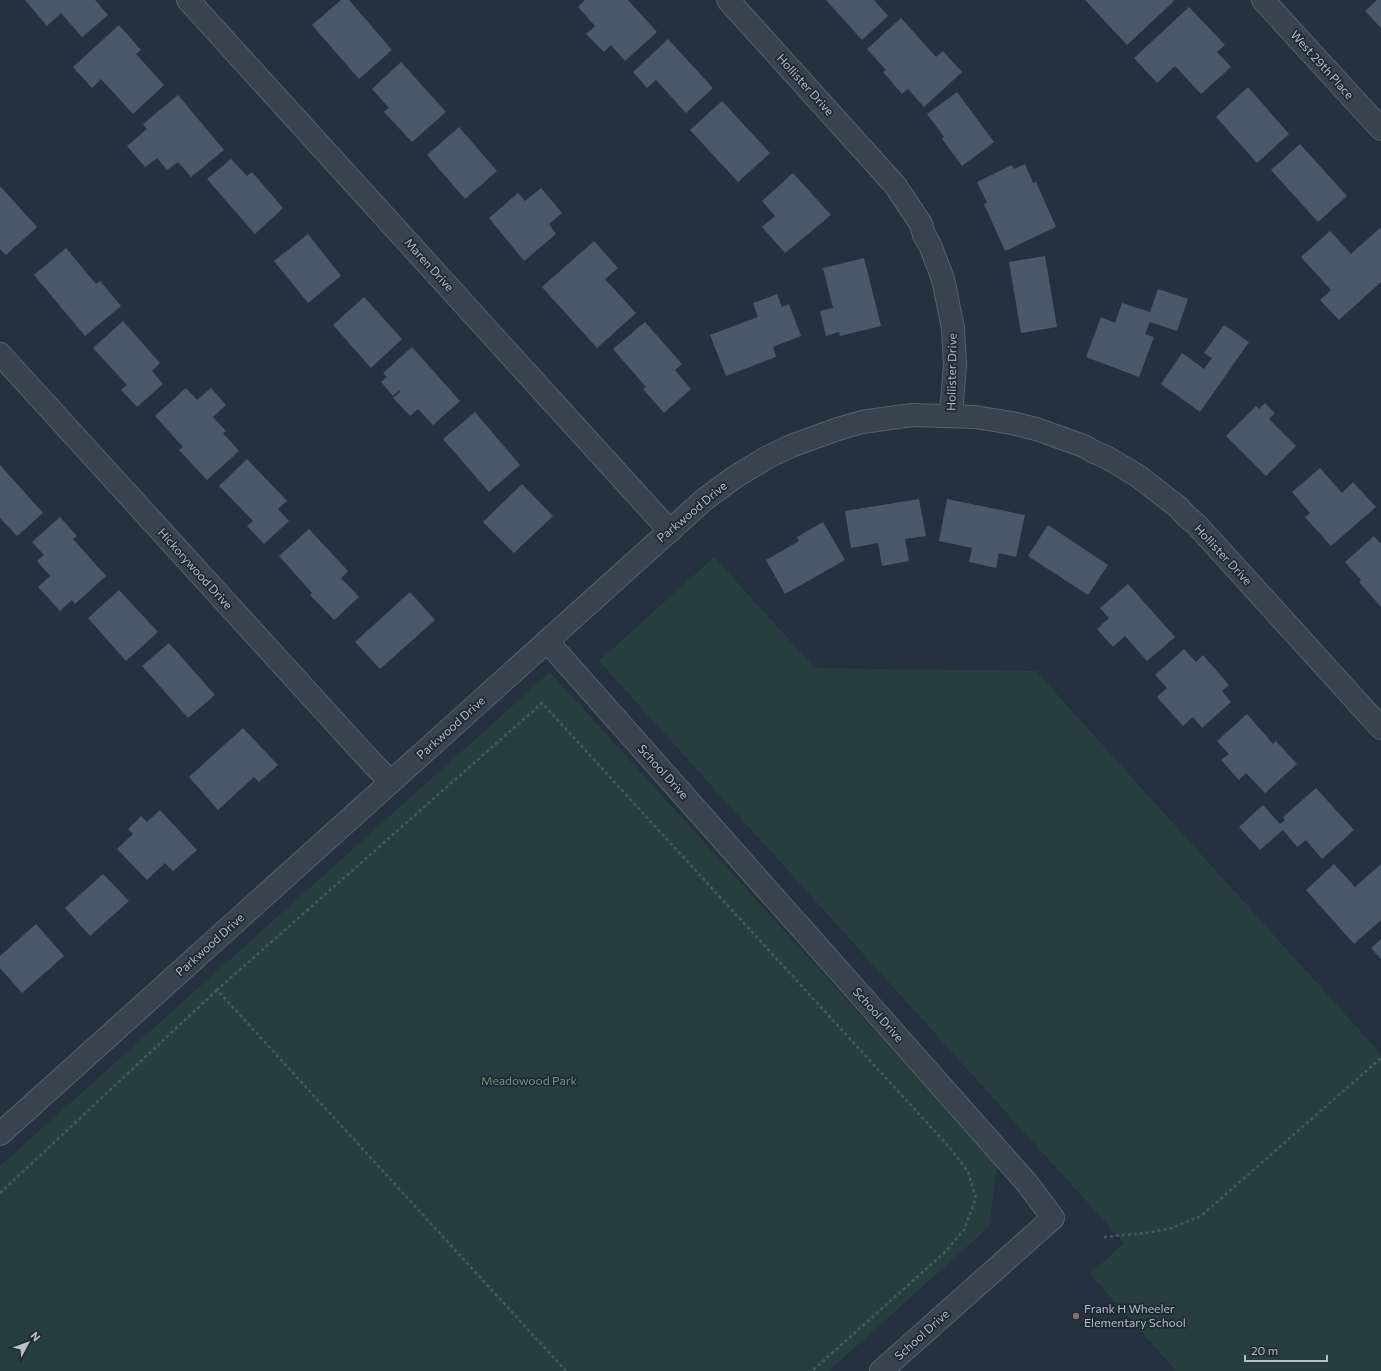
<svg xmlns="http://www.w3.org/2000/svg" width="1381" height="1371" viewBox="0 0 1381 1371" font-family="Commissioner,sans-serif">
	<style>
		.green { fill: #273e3f }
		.building { fill: #4b5867 }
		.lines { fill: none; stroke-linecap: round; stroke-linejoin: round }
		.street-casing { stroke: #57616c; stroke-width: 24 }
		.path { stroke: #455b5c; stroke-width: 2.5; stroke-dasharray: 3 3; stroke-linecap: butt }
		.street { stroke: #39434e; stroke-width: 22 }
		.education-dot { fill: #8d6e63; stroke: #1e2833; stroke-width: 1.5 }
		.labels { text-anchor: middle; stroke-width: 3.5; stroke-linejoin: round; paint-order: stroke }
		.street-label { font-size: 12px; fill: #b5bec9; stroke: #1e2833 }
		.park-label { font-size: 12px; fill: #6c9a74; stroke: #1e2833 }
		.poi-label { font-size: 12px; fill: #b5bec9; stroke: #1e2833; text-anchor: start }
	</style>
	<rect width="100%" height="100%" fill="#25313e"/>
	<g class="green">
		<path d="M714 557 815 668 1036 671 1381 1054V1371H1176L1090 1274 1124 1243 599 661Z"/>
		<path d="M550 672 997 1166 989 1227 829 1371H0V1166Z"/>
	</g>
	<g class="building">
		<path d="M25 0H95L108 15 82 37 61 13 47 26Z"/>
		<path d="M341 0H349L392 50 359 79 312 25Z"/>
		<path d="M585 0H628L657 32 625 61 611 45 604 52 586 34 595 26 578 7Z"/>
		<path d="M826 0H874L888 16 862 40Z"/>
		<path d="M1085 0H1173L1174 1 1127 45Z"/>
		<path d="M1377 0H1381V28L1365 11Z"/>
		<path d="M1189 7 1225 45 1217 52 1231 67 1201 94 1175 66 1157 83 1134 58Z"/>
		<path d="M901 18 936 57 943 51 962 72 924 107 908 89 902 94 883 72 886 70 867 49Z"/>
		<path d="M119 25 141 50 136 54 164 85 133 114 101 79 92 88 73 67Z"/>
		<path d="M668 39 713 88 686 113 656 80 647 88 633 72Z"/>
		<path d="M401 62 446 112 412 142 384 112 389 108 372 89Z"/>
		<path d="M1248 87 1289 134 1257 163 1216 117Z"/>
		<path d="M957 92 994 142 962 166 942 139 944 137 927 114Z"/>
		<path d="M178 95 224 150 191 177 178 162 167 170 157 158 145 167 127 146 147 129 143 124Z"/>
		<path d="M722 101 770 153 738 182 690 130Z"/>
		<path d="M459 127 497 171 465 199 427 155Z"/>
		<path d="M1300 144 1347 196 1318 222 1271 170Z"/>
		<path d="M231 159 247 176 252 172 283 208 255 234 207 179Z"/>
		<path d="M1025 164 1033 183 1036 182 1056 227 1005 251 984 204 987 203 977 182 1012 165 1014 169Z"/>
		<path d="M793 173 831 215 785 253 762 227 775 216 762 201Z"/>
		<path d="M0 186 37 227 6 255 0 249Z"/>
		<path d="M541 188 562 213 549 224 556 234 524 261 489 218 518 193 525 201Z"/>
		<path d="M1380 228 1381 230V282L1339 320 1320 300 1331 290 1301 257 1330 231 1351 254Z"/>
		<path d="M308 234 341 276 308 303 274 261Z"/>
		<path d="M594 241 618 268 605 279 636 313 597 348 542 287Z"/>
		<path d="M66 248 96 284 100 281 121 306 85 336 34 275Z"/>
		<path d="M1045 256 1057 327 1021 333 1009 262Z"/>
		<path d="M864 258 881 326 840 336 839 332 826 336 820 311 833 308 823 268Z"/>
		<path d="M1158 289 1188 299 1177 331 1150 322 1145 334 1154 337 1139 377 1086 357 1101 317 1115 323 1122 303 1150 312Z"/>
		<path d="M777 294 782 307 789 304 801 336 773 347 776 357 726 376 710 335 758 317 753 303Z"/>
		<path d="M364 297 402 339 371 368 333 325Z"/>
		<path d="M123 321 160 363 152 371 163 384 137 407 121 390 127 385 93 348Z"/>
		<path d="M645 322 682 364 675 370 691 389 664 413 643 389 646 387 613 349Z"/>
		<path d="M1224 325 1249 342 1200 412 1161 384 1182 353 1204 369 1212 358 1204 353Z"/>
		<path d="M412 347 460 401 433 425 418 409 410 416 393 398 400 392 399 390 393 396 381 382 387 377 383 373Z"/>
		<path d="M186 388 197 400 211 388 226 405 213 417 226 431 223 433 239 451 207 480 179 450 183 447 155 416Z"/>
		<path d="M1265 403 1275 413 1269 419 1296 446 1266 476 1226 436 1256 406 1259 409Z"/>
		<path d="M475 412 520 465 489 492 443 439Z"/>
		<path d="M247 459 287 501 278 509 289 521 264 544 247 526 253 521 219 486Z"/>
		<path d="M0 465 43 513 17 536 0 518Z"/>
		<path d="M1320 468 1342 493 1353 482 1376 507 1331 546 1305 517 1310 513 1292 492Z"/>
		<path d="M522 484 553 516 514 553 483 522Z"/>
		<path d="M919 499 926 536 905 539 909 561 882 566 878 543 851 548 845 511Z"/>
		<path d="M947 499 1025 515 1016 557 999 553 996 568 969 562 972 548 939 541Z"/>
		<path d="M60 517 77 536 73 539 106 576 75 604 72 600 60 611 38 587 50 576 37 561 44 555 32 542Z"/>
		<path d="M823 522 845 560 785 594 766 560 799 541 797 537Z"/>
		<path d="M1048 525 1108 565 1088 595 1028 556Z"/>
		<path d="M309 529 348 571 341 578 359 597 334 620 310 595 312 593 279 556Z"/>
		<path d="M1374 536 1381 544V607L1359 582 1361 580 1345 562Z"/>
		<path d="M1128 584 1175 637 1147 661 1125 636 1113 647 1097 629 1109 618 1100 608Z"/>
		<path d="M119 590 158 632 126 661 88 618Z"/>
		<path d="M410 592 435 620 380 669 355 642Z"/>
		<path d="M169 643 215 695 188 718 142 666Z"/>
		<path d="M1184 649 1196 662 1203 655 1229 685 1222 691 1231 702 1202 728 1193 717 1183 726 1157 697 1167 688 1155 675Z"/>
		<path d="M1247 714 1273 744 1276 741 1297 764 1265 793 1246 773 1239 780 1221 760 1229 754 1217 741Z"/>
		<path d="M243 728 278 765 259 782 254 777 218 810 189 777Z"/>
		<path d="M1316 788 1354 830 1322 859 1306 840 1297 847 1283 830 1260 850 1239 827 1263 805 1280 824 1285 820 1283 817Z"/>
		<path d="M160 810 197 850 173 871 165 863 147 880 117 849 133 834 128 829 141 816 147 822Z"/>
		<path d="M1334 864 1355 887 1381 864V920L1354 944 1306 890Z"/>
		<path d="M103 874 129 901 90 936 65 908Z"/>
		<path d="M36 924 64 956 22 993 0 968V956Z"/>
		<path d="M1381 939V959L1371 948Z"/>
	</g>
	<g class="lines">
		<defs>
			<g id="street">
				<path d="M188 0 670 531"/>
				<path d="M728 0 895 185 921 224 924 235 930 245 943 279 953 328 955 365 952 402 950 415"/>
				<path d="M1263 0 1381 129"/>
				<path d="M0 354 374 765 391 782"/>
				<path d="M547 641 1027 1183 1053 1218 881 1371"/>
				<path d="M0 1134 705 499 735 477 768 457 791 446 838 429 862 422 912 415 975 417 1012 423 1036 429 1084 446 1094 452 1106 457 1138 476 1178 507 1186 516 1196 524 1381 728"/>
			</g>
		</defs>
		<use href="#street" class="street-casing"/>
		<g class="path">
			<path d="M0 1193 217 990"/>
			<path d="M1104 1237 1146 1233 1172 1228 1201 1216 1381 1058"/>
			<path d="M566 1371 217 990 542 703 951 1149 968 1172 976 1198 964 1230 944 1253 812 1371"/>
		</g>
		<use href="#street" class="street"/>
	</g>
	<circle class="education-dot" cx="1076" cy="1316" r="4"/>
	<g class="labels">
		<g class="street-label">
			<text transform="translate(1322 65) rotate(48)" y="4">West 29th Place</text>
			<text transform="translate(805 85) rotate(48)" y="4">Hollister Drive</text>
			<text transform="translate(429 265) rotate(48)" y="4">Maren Drive</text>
			<text transform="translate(952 372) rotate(-89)" y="4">Hollister Drive</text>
			<text transform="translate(692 512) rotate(-40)" y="4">Parkwood Drive</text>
			<text transform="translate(1223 555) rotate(47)" y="4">Hollister Drive</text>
			<text transform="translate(195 569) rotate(48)" y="4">Hickorywood Drive</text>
			<text transform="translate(451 728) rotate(-42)" y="4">Parkwood Drive</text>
			<text transform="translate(663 772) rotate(48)" y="4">School Drive</text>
			<text transform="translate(210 945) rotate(-42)" y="4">Parkwood Drive</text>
			<text transform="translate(878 1015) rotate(48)" y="4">School Drive</text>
			<text transform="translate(922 1335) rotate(-42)" y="4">School Drive</text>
		</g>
		<g class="park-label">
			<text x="529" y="1085">Meadowood Park</text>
		</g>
		<g class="poi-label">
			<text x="1084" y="1313">Frank H Wheeler<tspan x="1084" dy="14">Elementary School</tspan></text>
		</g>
	</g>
	<g transform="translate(28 1343) rotate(49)" stroke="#1e2833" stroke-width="3" paint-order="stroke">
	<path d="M0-3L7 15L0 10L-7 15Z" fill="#b5bec9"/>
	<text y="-6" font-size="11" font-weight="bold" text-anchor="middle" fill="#b5bec9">N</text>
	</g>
	<path d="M1245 1355v6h82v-6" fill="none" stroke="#b5bec9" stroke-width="2"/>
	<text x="1251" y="1355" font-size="12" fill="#b5bec9" stroke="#1e2833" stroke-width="3" paint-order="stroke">20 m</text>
</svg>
